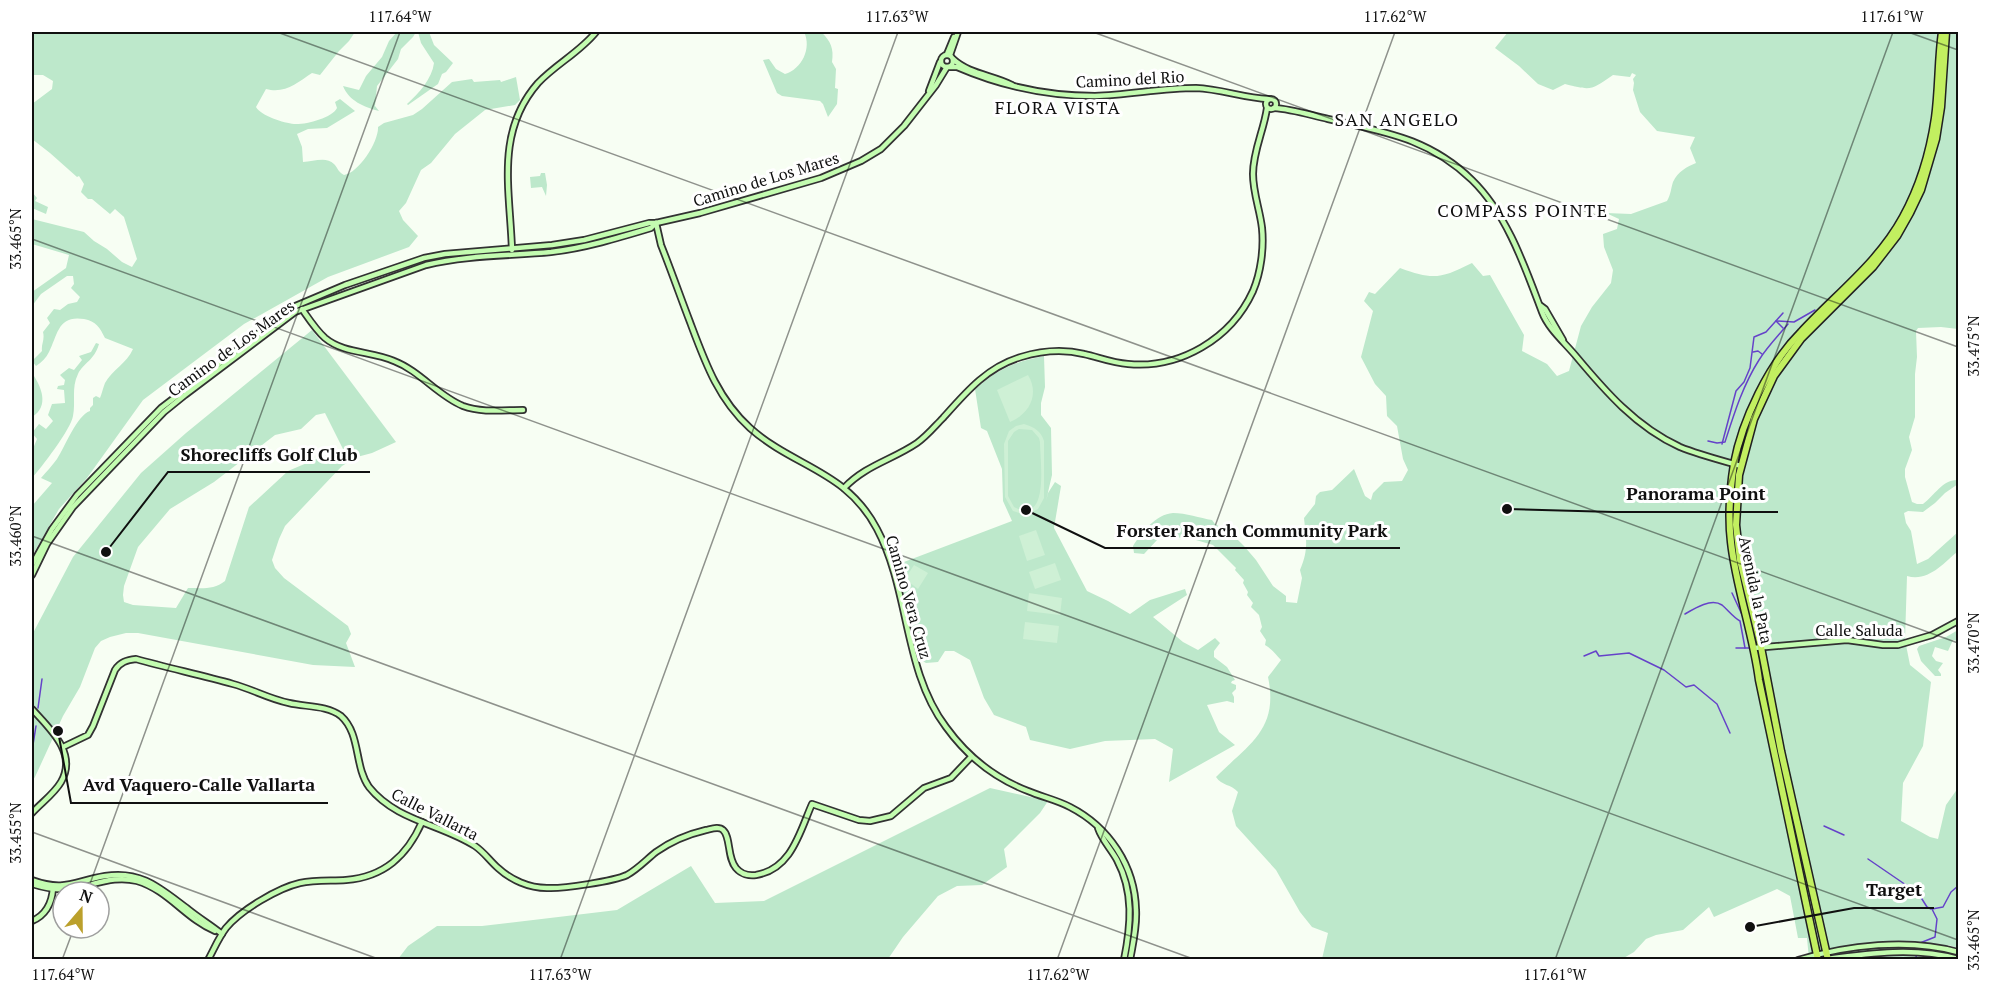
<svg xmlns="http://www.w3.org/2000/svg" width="1990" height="991" viewBox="0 0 1990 991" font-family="'PT Serif',serif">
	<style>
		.green { fill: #bde8cb }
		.pitch { fill: #cef0d5; fill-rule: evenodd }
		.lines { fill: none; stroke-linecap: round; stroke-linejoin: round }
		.stream { stroke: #6542c9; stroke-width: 1.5 }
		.secondary-casing { stroke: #323232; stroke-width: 8 }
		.highway-casing { stroke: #212121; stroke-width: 9 }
		.secondary { stroke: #c3fcb0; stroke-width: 4.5 }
		.highway { stroke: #c2ef60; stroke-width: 6 }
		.ticks { fill: none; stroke: #101010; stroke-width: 1.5; stroke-opacity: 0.45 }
		.labels { text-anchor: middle; stroke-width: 6; stroke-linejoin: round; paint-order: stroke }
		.street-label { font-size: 16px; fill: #101010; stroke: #fff }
		.neighbourhood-label { font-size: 18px; letter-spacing: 1.5px; fill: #101010; stroke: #fff }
		.leader { fill: none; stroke: #101010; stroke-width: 2 }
		.callout-dot { fill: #101010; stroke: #fff; stroke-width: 2 }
		.callout-label { font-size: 18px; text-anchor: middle; font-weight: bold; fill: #101010; stroke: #fff; stroke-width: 6; stroke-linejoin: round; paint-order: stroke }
		.neatline { fill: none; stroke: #101010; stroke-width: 2 }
		.ticks-label { font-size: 15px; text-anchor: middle; fill: #101010 }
	</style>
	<rect width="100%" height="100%" fill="#f7fef3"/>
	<g class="green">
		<path d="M32 32H355L349 41 339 51 320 75 312 73C297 83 285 94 266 89L256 107C261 116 284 123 294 124 305 125 332 118 337 108L335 102 340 99 355 111 327 128 308 129 297 134 302 147 303 162C313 162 326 156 334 164 338 168 338 172 344 175 359 173 379 141 378 127L384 123 413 115 422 109 452 82 472 79 474 82 500 80 501 82 516 77 520 100 515 105 485 110 455 134 431 163 421 170 406 203 399 211 403 220 418 236 409 247 328 277 244 324 143 400 87 478 59 509 32 556V506L52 483 41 478C46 472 52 466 57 459 65 447 77 415 90 411V408L93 405V398L96 396 100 398C102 393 103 388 105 383 112 370 127 363 133 349L105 338C100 328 96 321 84 319 58 315 58 334 49 352 46 358 42 362 36 366L32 361 42 351C41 344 45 340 43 332L50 323 47 318 54 309 60 310 68 304 77 302 80 297 71 288 74 284 73 276H67L41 294 32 306V292L66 268 69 255 32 244V219L84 232 94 241 107 249 122 262 132 267 137 259 124 217 115 209 110 214 92 199H88L81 192 84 184 79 176 77 177 50 153 32 139V104L52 89 53 81 43 75H32Z"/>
		<path d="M397 32H416L413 37 401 49 398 59 377 86 375 106 379 111C364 107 349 101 343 86L359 90 366 76 382 57 389 41Z"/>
		<path d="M418 32H429L434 45 453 63 446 72 442 74 438 84 408 105 407 104C419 93 432 79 434 63L421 43Z"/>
		<path d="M804 32H821C831 41 834 49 832 62L836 69 835 88 838 89 837 104 828 117 823 104 820 101 782 96 777 93 763 60 769 59 776 69 785 74C802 69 812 48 804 32Z"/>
		<path d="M1508 32H1958V329L1941 327 1918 328 1916 331 1917 357 1915 374V417L1909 437 1912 450 1905 469V477L1912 502 1917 504H1923C1935 495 1943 479 1958 480V484L1945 493 1935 503 1923 512 1908 511 1904 513 1906 523 1911 531 1917 564 1928 559 1958 532V551C1943 564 1928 582 1907 576L1905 640 1910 665 1931 682 1923 746 1903 783 1901 821 1930 837 1938 839 1946 805 1958 788V948L1948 945 1945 959H1809L1807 938H1798L1790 896 1777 889 1714 917 1709 907 1683 930 1656 935 1646 939 1634 952 1622 959H1322L1328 933 1312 927 1300 912 1276 870 1236 826 1232 811 1238 792C1231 784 1222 786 1216 777 1249 744 1279 730 1268 677L1281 660C1275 654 1272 649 1265 645L1266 640 1260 631 1262 627 1259 615 1251 607 1253 603 1247 595 1248 592 1243 583 1244 580 1235 570 1236 568 1213 545 1189 538 1168 537 1158 539 1144 554 1134 553 1133 546C1141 533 1156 514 1173 513 1186 513 1200 518 1212 520L1215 524 1231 533 1244 546 1256 560 1273 586 1286 596V602L1297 603 1302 578 1300 570C1309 549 1306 539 1304 518L1315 504 1316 496 1320 492 1332 490 1354 469 1365 496 1371 500 1373 493 1384 482 1402 481 1408 470 1403 459 1397 426 1387 416 1386 396 1375 384 1361 357 1373 311 1364 301 1369 292 1375 294 1400 268C1433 280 1440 279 1472 263L1483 276 1490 275 1524 335 1522 351 1547 364 1557 376 1569 371 1581 326 1592 307 1611 283 1613 270 1604 247 1603 234 1617 229 1619 219 1606 213 1631 214 1667 201C1671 194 1671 188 1673 182 1678 171 1687 167 1696 163L1690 148 1695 137 1657 131 1640 112 1633 90 1634 83 1633 79 1636 75 1632 73 1630 77 1613 75C1591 90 1592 91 1565 84L1553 90 1538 84 1519 66 1495 48Z"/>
		<path d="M541 173H545L547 185 546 196 542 187 531 188 530 177 540 176Z"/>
		<path d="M32 192 37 198 35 201 48 207 46 214 32 208Z"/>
		<path d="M312 330 396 442 372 453 357 457 343 449 325 413 316 415 301 429 275 435 214 482 170 509 138 547 124 586 123 595 124 602 133 605 176 608 188 588C202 588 214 590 225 581L249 507 288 471 321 457 340 451 352 460 342 466 285 526 279 539 272 560 275 568 284 578 348 626 351 634 346 643 355 667 313 665 138 633H126L110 637 101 641 95 648 80 687 63 716 35 777 32 781V635L73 557 141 473 186 433Z"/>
		<path d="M96 343 99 344C94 361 84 362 78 374 71 388 76 402 73 416 71 429 41 468 32 478V451L37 439 32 433 39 424 46 429 53 421 48 415 52 404 65 403 64 390 57 389 58 386 64 385 65 380 60 375 69 368 74 370 82 360 79 356 91 352Z"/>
		<path d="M1044 356 1045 387 1041 403V415L1051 428 1052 475 1046 501 1048 493 1055 482 1061 486 1054 528 1087 591 1108 601 1130 614 1150 600 1185 589 1187 595 1153 617 1183 642 1198 650 1215 638 1220 643 1214 651V657L1227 667 1235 680 1232 681 1231 683 1236 685V689L1232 693 1234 697V703L1227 701 1207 705 1219 732 1235 745 1169 782 1173 749 1155 739 1105 741 1070 749 1030 740 1026 727 994 715 984 698 970 660 954 651H945L938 662 926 663 921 660 896 565 1012 521 1003 501 1002 469 987 431 981 428 975 389C998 369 1014 362 1044 356Z"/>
		<path d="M32 373C41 386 50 406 32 417Z"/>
		<path d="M1958 630V641L1953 640 1948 651 1935 647 1932 656 1936 661 1943 663 1938 670 1941 674V676H1935L1921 661 1917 649 1919 646 1946 637Z"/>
		<path d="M990 788 1048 801 1040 813 1004 849 1007 867 982 885 957 886 938 896 903 937 888 959H398L408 946 437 926H482L617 910 691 866 715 903 764 901Z"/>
	</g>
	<g class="pitch">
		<path d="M1028 375C1040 395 1029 414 1010 422L997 390Z"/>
		<path d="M1024 424C1034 427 1041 431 1044 441V498L1038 509 1026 515 1013 511 1005 497 1004 444 1009 431 1016 426ZM1019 429 1032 430 1039 438 1040 442C1040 461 1050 526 1014 507L1008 496V441L1014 432Z"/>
		<path d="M1036 530 1045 555 1027 561 1019 536Z"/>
		<path d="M1055 563 1061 580 1035 589 1029 572Z"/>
		<path d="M914 565 928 573 918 589 905 579Z"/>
		<path d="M1029 593 1062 598 1060 615 1027 611Z"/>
		<path d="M1025 622 1059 626 1057 643 1023 639Z"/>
	</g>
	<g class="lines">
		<g class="stream">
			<path d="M1776 321 1783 328"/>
			<path d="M1777 321 1794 322 1815 310"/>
			<path d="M1753 352 1758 351 1762 354"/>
			<path d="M1708 441 1717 443 1725 442C1734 414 1743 385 1759 360 1767 347 1778 336 1788 324"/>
			<path d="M1722 444 1736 391 1744 382 1750 368 1754 337 1766 332 1783 313"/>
			<path d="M1732 593 1744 619"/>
			<path d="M1685 614C1695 608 1711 598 1722 605 1728 610 1733 617 1740 621L1745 648"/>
			<path d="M1736 648H1749"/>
			<path d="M1584 656 1596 651 1599 656 1629 653 1664 670 1686 687 1694 685 1717 704 1730 733"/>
			<path d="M38 708 42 679"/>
			<path d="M32 751 36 726"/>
			<path d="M1824 826 1844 835"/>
			<path d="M1868 859 1906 885 1915 888 1927 907 1931 909"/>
			<path d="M1920 943 1935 937 1937 919 1932 909 1943 907 1951 892 1958 886"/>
			<path d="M1915 960 1919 948"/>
		</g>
		<defs>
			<g id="secondary">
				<path d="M947 54 954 37"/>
				<circle cx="947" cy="61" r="6"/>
				<path d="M950 55 958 32"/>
				<path d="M953 59C969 74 993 75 1012 85"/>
				<path d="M948 67H957C1001 86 1047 96 1095 96 1129 95 1162 88 1196 88 1221 89 1244 98 1268 99"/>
				<path d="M929 91 940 62"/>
				<circle cx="1271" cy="104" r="5"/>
				<path d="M1274 108C1292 109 1310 115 1328 119 1384 132 1429 138 1472 180 1507 214 1525 267 1542 312 1548 328 1563 341 1575 355 1605 391 1636 427 1680 447 1700 455 1720 460 1741 466"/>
				<path d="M656 223 661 245C671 270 680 296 690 322 705 362 718 399 750 428 795 468 846 470 877 529 910 591 903 670 946 727 967 756 994 778 1028 791 1042 797 1057 800 1070 807 1109 827 1135 866 1136 910 1137 927 1133 943 1130 960"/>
				<path d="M512 250C510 190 495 132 538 83 556 64 580 52 596 32"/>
				<path d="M1541 306 1545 309 1563 340"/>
				<path d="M302 309C309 319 316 330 325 338 344 354 372 351 394 361 420 371 438 396 463 406 482 413 504 410 523 410"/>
				<path d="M844 488C866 465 892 460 917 443 927 436 935 426 943 418 966 392 987 367 1021 357 1041 351 1063 349 1084 354 1098 357 1112 363 1128 364 1180 369 1231 339 1253 291 1261 272 1264 248 1262 228 1260 210 1253 193 1253 174 1253 151 1264 130 1267 108"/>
				<path d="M32 565 52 529 77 495 161 408 293 307 345 285 424 258 445 254 552 245 584 240 649 223H656L700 213 821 178 861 161 881 149 904 126 936 85 947 67"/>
				<path d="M32 575 47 544 73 507 164 412 185 395 295 312 426 265C467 255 509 256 551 252 585 248 618 238 651 228L656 223"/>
				<path d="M1754 648 1847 640 1883 645H1898L1932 635 1958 621"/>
				<path d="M32 709C49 728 78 753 61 782 54 794 41 803 32 813"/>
				<path d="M63 747 88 735 93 726 115 670C120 662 127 660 136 659 168 668 201 675 233 684 252 689 269 699 289 703 305 707 327 705 341 716 361 734 354 766 369 787 396 821 441 824 475 846 484 852 490 861 498 868 511 880 529 888 547 888 563 889 614 881 627 875 638 869 647 859 656 852 670 842 689 834 706 830 711 829 719 826 723 830 731 837 727 858 736 868 741 874 749 876 756 875 792 869 800 831 812 804L859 820 870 821 891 816 924 788 951 778 971 757"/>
				<path d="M1098 828C1102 840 1111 849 1117 860 1134 892 1131 925 1124 960"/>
				<path d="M32 880C65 892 74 881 105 876 142 870 161 889 188 909 199 918 211 925 222 934"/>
				<path d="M32 884C45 888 59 891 73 888 95 885 114 875 137 881 168 890 186 919 215 931"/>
				<path d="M32 921C46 915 52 903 53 888"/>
				<path d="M1827 959C1871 953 1916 947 1958 959"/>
				<path d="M208 960C214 949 219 937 226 928 241 910 278 888 300 883 315 880 331 881 346 880 384 877 407 856 422 822"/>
				<path d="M1798 960C1847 945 1909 938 1958 952"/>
			</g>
			<g id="highway">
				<path d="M1818 960 1759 680C1753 633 1736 588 1731 542 1728 517 1730 489 1734 464 1742 420 1769 364 1801 332 1836 294 1878 263 1903 217 1920 186 1930 152 1935 118 1939 89 1938 60 1942 32"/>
				<path d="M1828 960 1781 751 1760 642 1740 560 1736 525 1739 475 1754 419 1774 376 1801 339 1873 267 1897 236 1910 213 1921 190 1936 139 1941 107 1946 32"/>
			</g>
		</defs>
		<use href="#secondary" class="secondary-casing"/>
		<use href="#highway" class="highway-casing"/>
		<use href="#secondary" class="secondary"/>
		<use href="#highway" class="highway"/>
	</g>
	<path class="ticks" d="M277 32 1958 643M1093 32 1958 347M1908 32 1958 50M32 239 1958 940M32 536 1196 960M32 832 381 960M87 892 400 32M62 960 74 928M560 960 898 32M1057 960 1395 32M1555 960 1893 32"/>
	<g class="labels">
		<g class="street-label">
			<text transform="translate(1130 79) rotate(-3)" y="6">Camino del Rio</text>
			<text transform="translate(766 179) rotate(-17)" y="6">Camino de Los Mares</text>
			<text transform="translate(231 348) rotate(-36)" y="6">Camino de Los Mares</text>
			<text transform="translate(1756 590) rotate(78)" y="6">Avenida la Pata</text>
			<text transform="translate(909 597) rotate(74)" y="6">Camino Vera Cruz</text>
			<text x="1859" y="636">Calle Saluda</text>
			<text transform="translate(435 814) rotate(27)" y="6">Calle Vallarta</text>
		</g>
		<g class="neighbourhood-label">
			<text x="1058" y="114">FLORA VISTA</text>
			<text x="1397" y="126">SAN ANGELO</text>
			<text x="1523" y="217">COMPASS POINTE</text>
		</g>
	</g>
	<path class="leader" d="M106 552L168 472H370M1507 509L1614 512H1778M1026 510L1105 548H1400M58 731L71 803H328M1750 927L1854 908H1934"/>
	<g class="callout-dot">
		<circle cx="106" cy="552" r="6"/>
		<circle cx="1507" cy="509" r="6"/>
		<circle cx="1026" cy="510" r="6"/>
		<circle cx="58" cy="731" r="6"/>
		<circle cx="1750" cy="927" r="6"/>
	</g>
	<g class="callout-label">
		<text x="269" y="461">Shorecliffs Golf Club</text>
		<text x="1696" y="500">Panorama Point</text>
		<text x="1252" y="537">Forster Ranch Community Park</text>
		<text x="199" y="791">Avd Vaquero-Calle Vallarta</text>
		<text x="1894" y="896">Target</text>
	</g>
	<rect width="1990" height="991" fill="none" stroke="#ffffff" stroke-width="66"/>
	<g transform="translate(81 910) rotate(20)"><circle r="28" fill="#ffffff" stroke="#9f9f9f" stroke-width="1.5"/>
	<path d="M0-4.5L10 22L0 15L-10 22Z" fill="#bba02c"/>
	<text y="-9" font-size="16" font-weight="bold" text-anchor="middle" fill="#101010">N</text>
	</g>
	<rect x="33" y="33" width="1924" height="925" class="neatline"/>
	<g class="ticks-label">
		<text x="400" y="22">117.64°W</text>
		<text x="897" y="22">117.63°W</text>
		<text x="1395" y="22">117.62°W</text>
		<text x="1892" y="22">117.61°W</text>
		<text transform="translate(16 239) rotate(-90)" y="5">33.465°N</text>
		<text transform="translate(1974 346) rotate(-90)" y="5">33.475°N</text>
		<text transform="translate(16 536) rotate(-90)" y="5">33.460°N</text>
		<text transform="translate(1974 643) rotate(-90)" y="5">33.470°N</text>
		<text transform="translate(16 833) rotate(-90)" y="5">33.455°N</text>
		<text transform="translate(1974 940) rotate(-90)" y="5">33.465°N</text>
		<text x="63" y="980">117.64°W</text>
		<text x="560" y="980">117.63°W</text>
		<text x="1058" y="980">117.62°W</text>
		<text x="1555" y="980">117.61°W</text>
	</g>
</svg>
